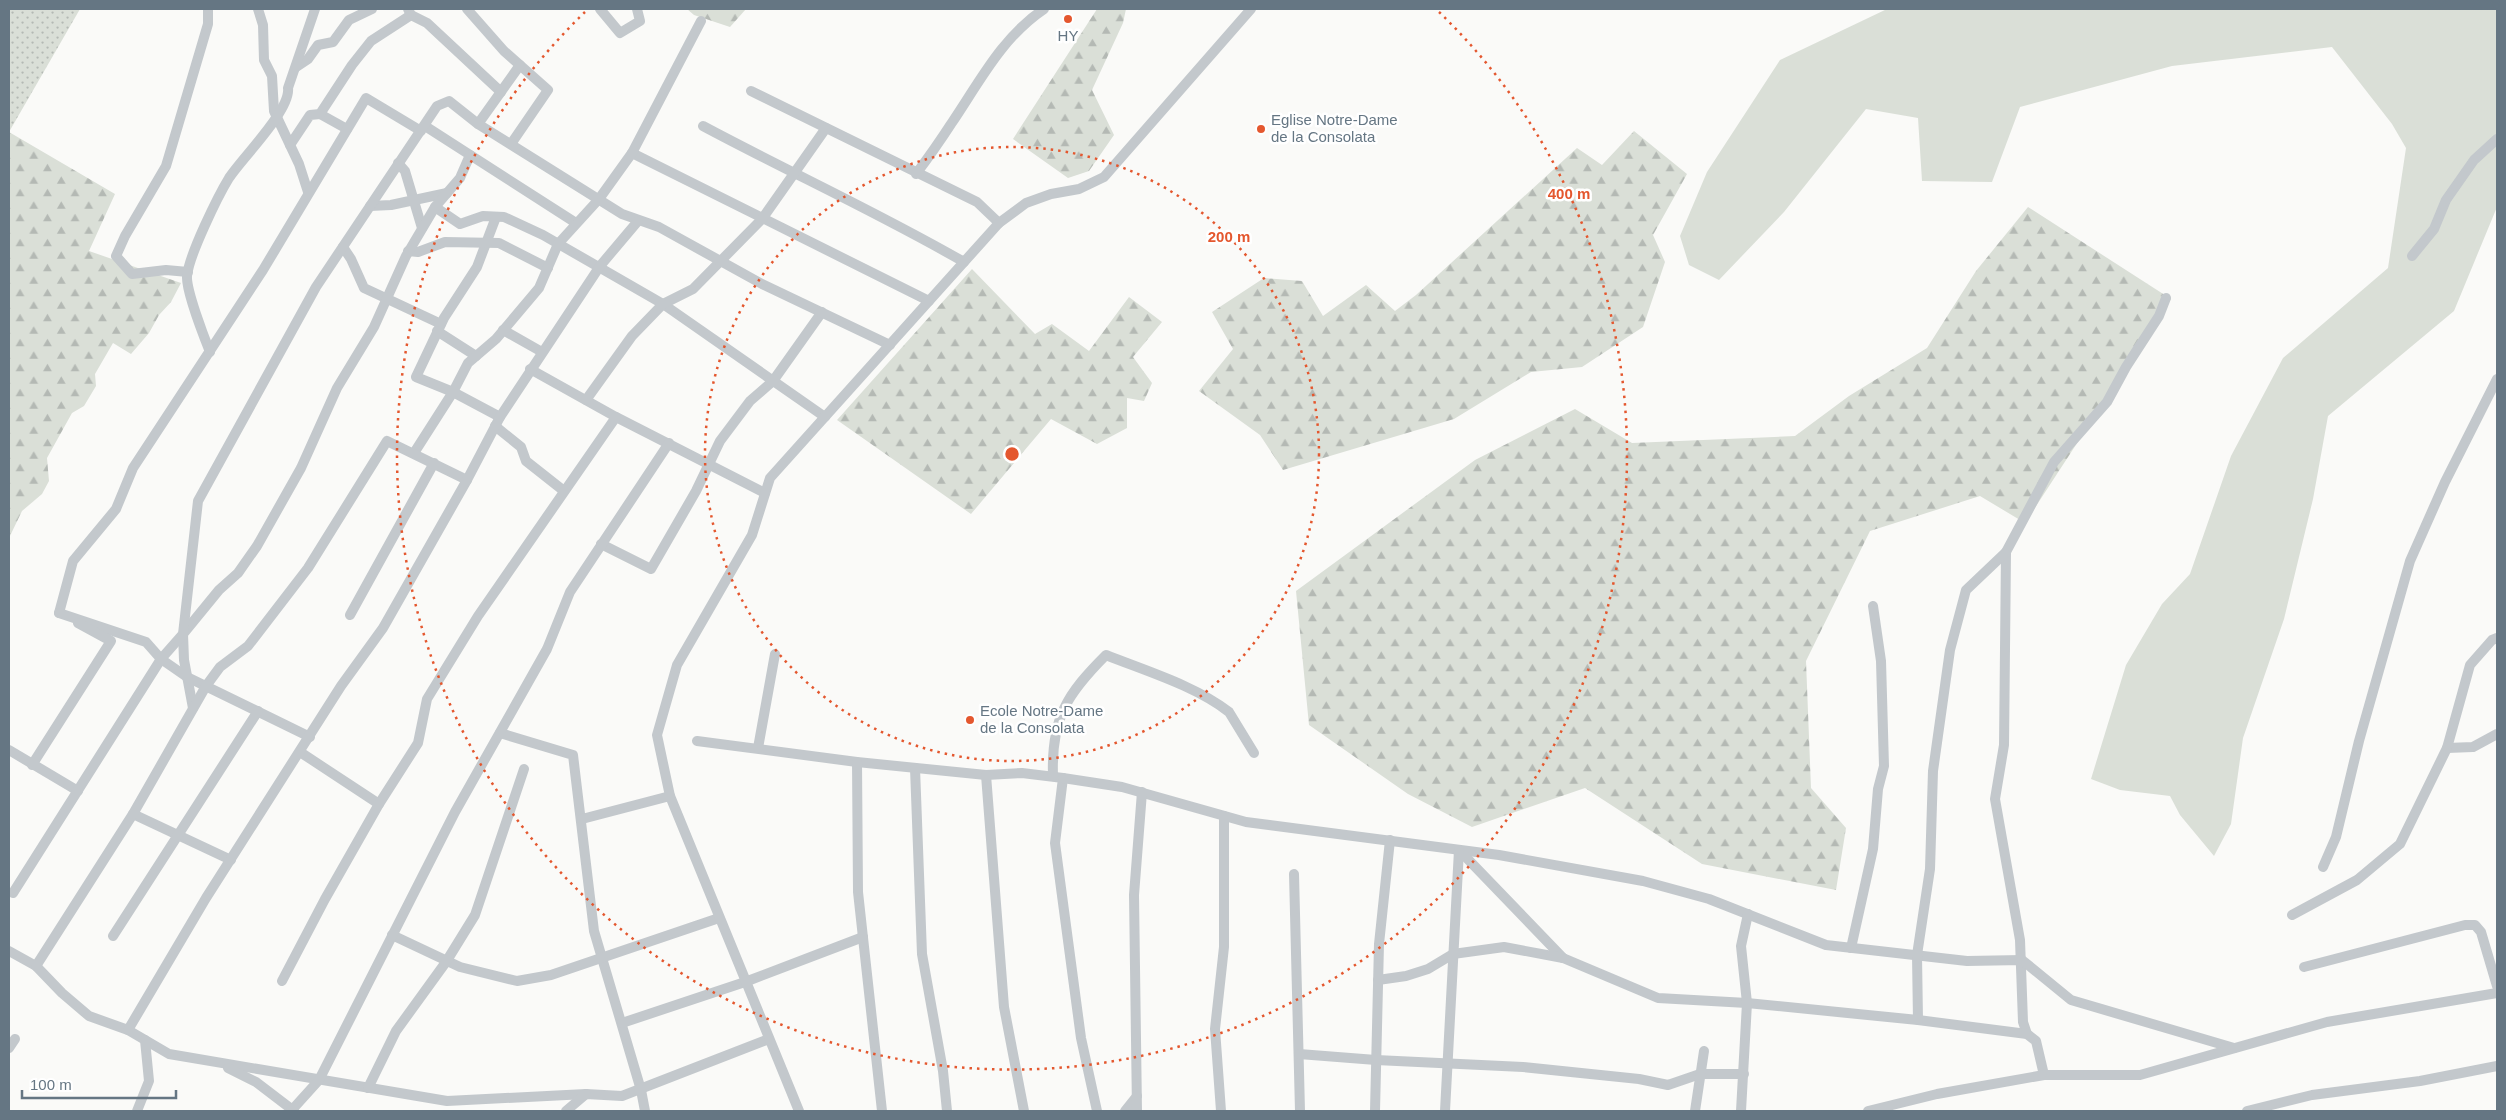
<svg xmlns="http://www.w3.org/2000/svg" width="2506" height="1120" viewBox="0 0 2506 1120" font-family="Helvetica,sans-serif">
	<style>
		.grass { fill: url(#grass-dots) }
		.forest { fill: url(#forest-firs) }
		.garden { fill: #dadfd7 }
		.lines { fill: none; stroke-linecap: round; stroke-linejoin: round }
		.minor { stroke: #c3c8cc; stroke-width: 10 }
		.ring { fill: none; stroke: #e4572e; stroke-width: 2.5; stroke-dasharray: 2.5 5 }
		.poi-dot { fill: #e4572e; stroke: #fff; stroke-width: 2 }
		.labels { text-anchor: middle; stroke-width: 5; stroke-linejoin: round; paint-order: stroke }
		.poi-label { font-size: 15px; fill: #657683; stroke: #fff; text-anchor: start }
		.centre { fill: #e4572e; stroke: #fff; stroke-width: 2.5 }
		.ring-label { font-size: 15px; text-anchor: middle; font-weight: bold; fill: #e4572e; stroke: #fff; stroke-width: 5; stroke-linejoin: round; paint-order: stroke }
	</style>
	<defs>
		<pattern id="grass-dots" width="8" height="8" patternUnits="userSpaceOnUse" patternTransform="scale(1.25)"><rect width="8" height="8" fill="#dadfd7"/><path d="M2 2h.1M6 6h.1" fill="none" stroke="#b4b9b4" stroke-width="1.8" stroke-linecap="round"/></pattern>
		<pattern id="forest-firs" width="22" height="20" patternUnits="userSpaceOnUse" patternTransform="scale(1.25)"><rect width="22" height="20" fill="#dadfd7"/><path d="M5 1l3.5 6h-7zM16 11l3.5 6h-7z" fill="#b4b9b4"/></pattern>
	</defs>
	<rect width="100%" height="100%" fill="#fafaf8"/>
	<path class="grass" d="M9 9H80L9 132Z"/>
	<g class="forest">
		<path d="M687 9H746L730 27 694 15Z"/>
		<path d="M1097 9H1126L1123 23 1092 90 1114 135 1089 171 1068 178 1013 139Z"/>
		<path d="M1634 131 1687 174 1653 235 1665 262 1643 327 1582 367 1531 372 1454 419 1283 470 1260 435 1199 391 1233 349 1212 312 1264 278 1302 281 1323 316 1366 285 1395 311 1416 295 1577 148 1602 165Z"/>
		<path d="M9 132 115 194 89 251 181 283 171 302 159 315 149 333 131 354 113 343 95 374 96 386 84 406 72 413 47 458 49 481 42 494 22 511 9 538Z"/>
		<path d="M2028 207 2171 299 2025 523 1980 496 1870 531 1806 661 1811 788 1846 828 1836 890 1702 864 1585 788 1472 827 1408 794 1309 725 1296 591 1475 460 1575 409 1632 443 1795 436 1849 396 1927 348 1976 271Z"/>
		<path d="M972 269 1035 334 1052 324 1089 351 1129 297 1162 322 1133 357 1152 383 1144 401 1127 398V428L1097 444 1051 419 971 514 837 420Z"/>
	</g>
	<path class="garden" d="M1887 9H2497V207L2454 311 2328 416 2313 499 2284 619 2243 738 2231 824 2214 856 2180 815 2170 796 2120 790 2091 779 2126 665 2162 604 2190 574 2231 456 2283 358 2388 268 2406 148 2392 124 2332 47 2172 66 2020 107 1992 182 1922 181 1918 118 1866 109 1784 212 1719 280 1689 265 1680 236 1707 172 1780 60Z"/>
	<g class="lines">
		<g class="minor">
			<path d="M258 9 263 25 264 60 272 76 274 111 299 164 308 192"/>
			<path d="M408 9 411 15 427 23 501 92"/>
			<path d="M467 9 504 51 548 90 511 144"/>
			<path d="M600 9 620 33 640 21 637 9"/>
			<path d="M296 67 308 59 318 45 333 42 349 20 372 9"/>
			<path d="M751 91 977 202 999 223"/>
			<path d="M320 114 347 129"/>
			<path d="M478 124 520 65"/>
			<path d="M425 126 576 223"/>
			<path d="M703 126C789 172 879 213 964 262"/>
			<path d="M290 145 310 115 320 114 352 65 371 41 411 15"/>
			<path d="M632 153 929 301"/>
			<path d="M398 163 405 171 422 228"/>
			<path d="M916 174C928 158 940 141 951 124 979 83 1001 38 1044 9"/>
			<path d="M370 206 391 205 447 193"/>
			<path d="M435 207 460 224 483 216 504 217 543 235 663 304 825 417"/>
			<path d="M496 217 477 267 444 318 416 377 453 392 500 417"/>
			<path d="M343 247 351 259 364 288 441 324"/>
			<path d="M408 251 418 252 445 242 499 243 548 268"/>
			<path d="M2412 256 2434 229 2446 200 2474 160 2497 139"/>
			<path d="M188 272 166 270 132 274 116 256 125 236 166 166 208 24V9"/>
			<path d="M503 330 542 352"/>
			<path d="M437 331 476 356"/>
			<path d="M210 352C204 337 186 290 187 276 189 255 218 196 229 178 242 158 291 110 288 88L315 9"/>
			<path d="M530 369 616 417 765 493"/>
			<path d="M586 400 632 336 663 304 693 289 762 219 826 128"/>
			<path d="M495 426 521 447 526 461 564 491"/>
			<path d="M414 453 453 392 468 363 496 339 539 288 558 244 599 199 632 153 701 21"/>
			<path d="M601 544 651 569 696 491 720 441 750 401 773 381 822 312"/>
			<path d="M2006 552 2004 745 1995 799 2020 940 2023 1022 2027 1034"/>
			<path d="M59 613 73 561 116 509 133 468 263 270 366 98 421 131"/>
			<path d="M59 613 146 642 161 659 187 677 310 737"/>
			<path d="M350 615 434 463"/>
			<path d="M193 708 184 660 183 634 219 590 238 573 257 546 301 468 337 388 374 327 406 256 435 207 460 178 470 155"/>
			<path d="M500 733 573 755 594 931 641 1090 645 1111"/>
			<path d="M697 741 857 762 986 775 1022 773 1063 778 1055 843 1081 1038 1097 1111"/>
			<path d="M758 748 775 654"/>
			<path d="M2447 748 2473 747 2497 734"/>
			<path d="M9 750 78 791"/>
			<path d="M300 752 379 804"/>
			<path d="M857 762 858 892 882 1111"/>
			<path d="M32 765 111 641 78 623"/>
			<path d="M915 768 922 954 943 1071 947 1111"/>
			<path d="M986 775 1004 1007 1024 1111"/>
			<path d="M1053 776C1051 718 1067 694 1106 655 1146 671 1196 686 1229 712L1254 753"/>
			<path d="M1063 778 1122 787 1246 822 1499 855 1643 881 1709 899 1826 945 1967 961 2022 960 2071 1000 2234 1048"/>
			<path d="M133 814 231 860"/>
			<path d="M582 819 670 796"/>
			<path d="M1459 850 1563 958"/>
			<path d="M2323 867 2336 837 2359 741 2410 561 2445 482 2497 379"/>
			<path d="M1294 874 1300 1111"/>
			<path d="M13 893 161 659 183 634 198 501 316 287 437 106 449 101 478 124 622 214 659 227 762 284 890 345"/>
			<path d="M2292 915 2357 880 2400 844 2447 748 2470 665 2492 640 2497 638"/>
			<path d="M392 935 460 967 517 981 551 975 719 918"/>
			<path d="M113 936 258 711"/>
			<path d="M1851 948 1873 849 1878 789 1884 766 1881 661 1873 606"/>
			<path d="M9 951 36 966 62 993 89 1016 128 1030 169 1054 447 1101 586 1094 622 1096 769 1039"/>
			<path d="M36 966 133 814 206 686 220 667 248 646 308 568 387 441 467 480"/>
			<path d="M2304 967 2465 925H2475L2481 932 2497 986"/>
			<path d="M1378 980 1406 976 1428 969 1453 954 1504 947 1563 958 1658 998 1747 1003 1918 1020 2027 1034 2036 1041 2044 1075"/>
			<path d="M282 981 325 899 379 804 418 743 427 699 478 616 616 417"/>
			<path d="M1918 1020 1917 955 1930 869 1933 771 1950 650 1966 590 2006 552 2054 462 2107 402 2126 367 2159 316 2166 298"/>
			<path d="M622 1023 745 982 863 937"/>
			<path d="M128 1030 206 898 341 686 383 628 467 480 500 417 600 266 638 221"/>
			<path d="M9 1048 15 1039"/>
			<path d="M1299 1054 1376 1060 1523 1067 1639 1079 1668 1085 1700 1074H1744"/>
			<path d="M228 1068 256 1082 294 1111"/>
			<path d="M368 1088 396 1031 446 962 475 915 524 769"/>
			<path d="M137 1111 149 1081 145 1040"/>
			<path d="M291 1111 319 1080 455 812 547 649 570 592 669 443"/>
			<path d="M566 1111 586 1094"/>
			<path d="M799 1111 670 796 657 735 677 665 752 535 770 478 999 223 1026 203 1051 194 1079 189 1104 177 1251 9"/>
			<path d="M1125 1111 1137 1096"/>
			<path d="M1137 1111 1134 895 1142 792"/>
			<path d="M1221 1111 1215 1029 1224 947V816"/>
			<path d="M1375 1111 1379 944 1390 840"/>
			<path d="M1445 1111 1459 850"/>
			<path d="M1695 1111 1704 1051"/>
			<path d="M1741 1111 1747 1003 1741 946 1748 914"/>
			<path d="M1868 1111 1937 1094 2044 1075H2140L2327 1022 2497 993"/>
			<path d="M2247 1111 2312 1095 2420 1081 2497 1066"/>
		</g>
	</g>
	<g class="ring">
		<circle cx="1012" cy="454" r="307"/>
		<path d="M1439 12A615 615 0 1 1 585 12"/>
	</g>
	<g class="poi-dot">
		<circle cx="1068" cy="19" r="5"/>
		<circle cx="1261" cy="129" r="5"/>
		<circle cx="970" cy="720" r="5"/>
	</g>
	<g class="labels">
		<g class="poi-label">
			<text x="1068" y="41" text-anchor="middle">HY</text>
			<text x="1271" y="125">Eglise Notre-Dame<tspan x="1271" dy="17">de la Consolata</tspan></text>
			<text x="980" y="716">Ecole Notre-Dame<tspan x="980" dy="17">de la Consolata</tspan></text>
		</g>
	</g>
	<circle cx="1012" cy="454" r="8" class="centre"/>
	<g class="ring-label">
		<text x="1569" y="199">400 m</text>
		<text x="1229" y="242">200 m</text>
	</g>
	<rect width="2506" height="1120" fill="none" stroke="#657683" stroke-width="20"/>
	<path d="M22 1090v8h154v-8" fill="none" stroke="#657683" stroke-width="2.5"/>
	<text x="30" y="1090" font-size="15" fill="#657683" stroke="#ffffff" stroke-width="4" paint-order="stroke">100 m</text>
</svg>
